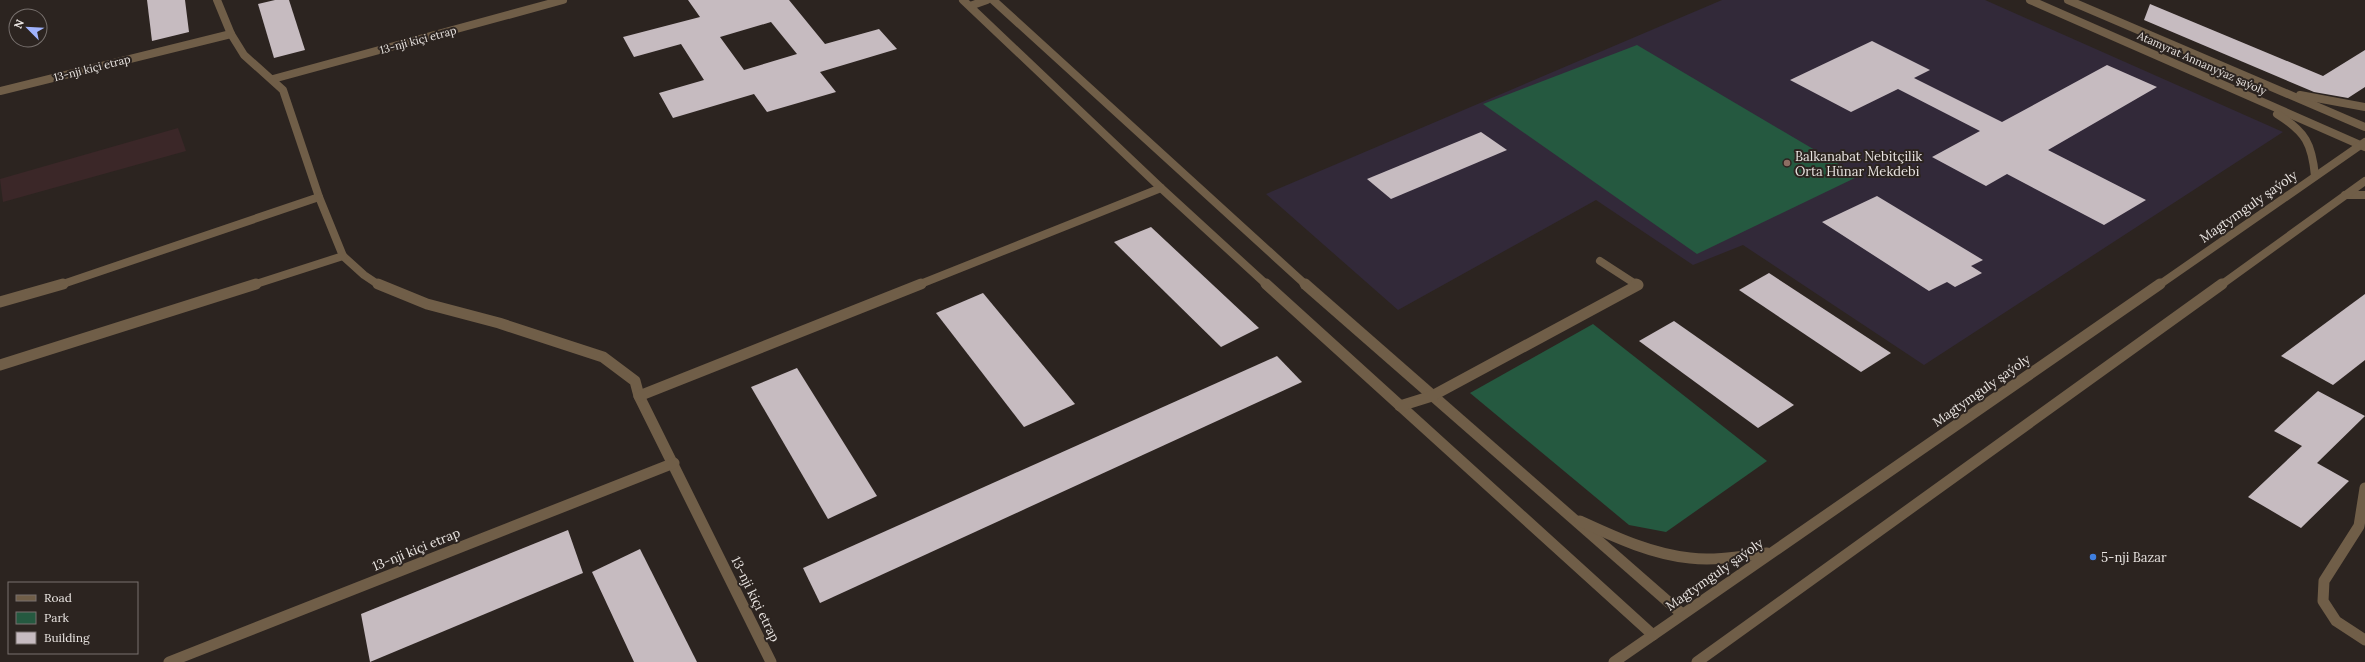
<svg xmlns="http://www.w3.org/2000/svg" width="2365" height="662" viewBox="0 0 2365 662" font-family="Lora,serif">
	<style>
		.industrial { fill: #3b2728 }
		.education { fill: #322939 }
		.green { fill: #255940 }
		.building { fill: #c6bbc0; fill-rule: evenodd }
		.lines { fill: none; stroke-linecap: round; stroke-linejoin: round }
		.minor-far1 { stroke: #705e48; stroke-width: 8 }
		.minor { stroke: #705e48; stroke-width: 11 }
		.education-dot { fill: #8d6e63; stroke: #2c2420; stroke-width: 1.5 }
		.shop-dot { fill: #3f7fe0; stroke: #2c2420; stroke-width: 1.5 }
		.labels { text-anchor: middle; stroke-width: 4; stroke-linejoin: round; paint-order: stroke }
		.far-street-label { font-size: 11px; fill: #eae5e2; stroke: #2c2420 }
		.poi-label { font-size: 13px; fill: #eae5e2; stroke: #2c2420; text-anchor: start }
		.street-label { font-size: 13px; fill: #eae5e2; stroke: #2c2420 }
	</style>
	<rect width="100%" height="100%" fill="#2c2420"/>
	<path class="industrial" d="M178 128 186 151 3 202 0 179Z"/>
	<path class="education" d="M1722 0H1985L2283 132 1924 365 1743 245 1693 265 1596 200 1398 310 1266 194Z"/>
	<g class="green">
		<path d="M1637 45 1859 176 1697 254 1483 104Z"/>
		<path d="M1593 324 1767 461 1666 532 1629 525 1470 393Z"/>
	</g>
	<g class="building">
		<path d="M147 0H185L189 32 152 41Z"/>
		<path d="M275 0H289L305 50 274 58 258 4Z"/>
		<path d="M688 0H789L825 44 879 29 897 49 820 72 836 92 767 112 754 94 673 118 659 93 704 80 681 44 634 57 623 37 700 17ZM771 22 797 54 744 70 720 37Z"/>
		<path d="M2150 4 2323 76 2365 50V87L2348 98 2314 92 2144 20Z"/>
		<path d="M1872 41 1930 70 1914 78 2002 122 2107 65 2157 87 2048 150 2146 200 2104 225 2007 174 1986 186 1932 157 1980 131 1898 89 1851 112 1790 80Z"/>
		<path d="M1481 132 1507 150 1391 199 1367 179Z"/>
		<path d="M1877 196 1983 260 1971 266 1982 273 1955 287 1947 282 1929 291 1822 222Z"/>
		<path d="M1151 227 1259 328 1221 347 1114 242Z"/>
		<path d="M1769 273 1891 353 1861 372 1739 290Z"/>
		<path d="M983 293 1075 404 1024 427 936 313Z"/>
		<path d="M2365 294V360L2333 385 2281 356Z"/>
		<path d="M1674 321 1794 405 1758 428 1639 341Z"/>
		<path d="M1277 356 1302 382 820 603 803 568Z"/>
		<path d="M797 368 877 496 828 519 751 387Z"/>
		<path d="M2318 391 2365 416 2317 463 2349 481 2301 528 2248 497 2302 446 2274 431Z"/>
		<path d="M568 530 583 573 370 662 361 614Z"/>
		<path d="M640 549 697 662H634L592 572Z"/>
	</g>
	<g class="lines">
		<g class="minor-far1">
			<path d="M963 0 1161 188 1267 285"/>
			<path d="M993 0 1306 285"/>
			<path d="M2030 0 2365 147"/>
			<path d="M2068 0 2365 127"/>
			<path d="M970 6 987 0"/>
			<path d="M273 79 563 0"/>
			<path d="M0 91 231 34"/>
			<path d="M2300 95 2365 107"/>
			<path d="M2277 114C2306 132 2312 144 2315 176"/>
			<path d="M2345 195H2365"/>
			<path d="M343 256 364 275 379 285"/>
			<path d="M1600 261 1637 285"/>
			<path d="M60 285 319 197 283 90 244 55 231 34 217 0"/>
			<path d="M253 285 343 256 319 197"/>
			<path d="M918 285 1161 188"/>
			<path d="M2159 285 2365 142"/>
			<path d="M2221 285 2365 181"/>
		</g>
		<g class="minor">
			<path d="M378 284 427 304 499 323 603 357 635 381 639 396 771 662"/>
			<path d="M1266 284 1653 635"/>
			<path d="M1305 284 1681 613"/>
			<path d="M0 302 63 284"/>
			<path d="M0 365 256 284"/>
			<path d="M639 396 921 284"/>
			<path d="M1400 406 1432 396 1638 285 1636 284"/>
			<path d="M2365 488 2359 526 2324 581 2323 601 2336 621 2365 640"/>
			<path d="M1580 521C1615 537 1651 554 1690 558 1716 561 1742 556 1767 553"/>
			<path d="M169 662 674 463"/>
			<path d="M1614 662 2160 284"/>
			<path d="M1697 662 2222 284"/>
		</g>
	</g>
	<circle class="education-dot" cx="1787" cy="163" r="4"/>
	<circle class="shop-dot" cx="2093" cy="557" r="4"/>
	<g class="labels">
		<g class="far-street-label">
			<text transform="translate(418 40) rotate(-15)" y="4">13-nji kiçi etrap</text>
			<text transform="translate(2202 63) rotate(24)" y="4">Atamyrat Annanyýaz şaýoly</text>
			<text transform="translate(92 68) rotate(-14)" y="4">13-nji kiçi etrap</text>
		</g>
		<g class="poi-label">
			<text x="1795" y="161">Balkanabat Nebitçilik<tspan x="1795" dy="15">Orta Hünar Mekdebi</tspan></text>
			<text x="2101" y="562">5-nji Bazar</text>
		</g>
		<g class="street-label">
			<text transform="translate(2248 206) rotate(-35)" y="5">Magtymguly şaýoly</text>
			<text transform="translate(1981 390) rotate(-35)" y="5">Magtymguly şaýoly</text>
			<text transform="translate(416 549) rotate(-22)" y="5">13-nji kiçi etrap</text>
			<text transform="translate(1714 574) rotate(-35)" y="5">Magtymguly şaýoly</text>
			<text transform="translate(756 599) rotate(64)" y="5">13-nji kiçi etrap</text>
		</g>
	</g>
	<rect x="8" y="582" width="130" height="72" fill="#2c2420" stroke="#78716e"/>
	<rect x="16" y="595" width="20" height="6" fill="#705e48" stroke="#78716e"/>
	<text x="44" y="602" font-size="12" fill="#eae5e2">Road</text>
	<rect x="16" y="612" width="20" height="12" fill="#255940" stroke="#78716e"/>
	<text x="44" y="622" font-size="12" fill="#eae5e2">Park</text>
	<rect x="16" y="632" width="20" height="12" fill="#c6bbc0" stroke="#78716e"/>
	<text x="44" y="642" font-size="12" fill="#eae5e2">Building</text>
	<g transform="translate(28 28) rotate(294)"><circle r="19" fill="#2c2420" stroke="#78716e"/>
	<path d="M0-3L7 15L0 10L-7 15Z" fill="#a0b3fd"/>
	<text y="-6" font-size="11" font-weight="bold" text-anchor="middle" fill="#eae5e2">N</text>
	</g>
</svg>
